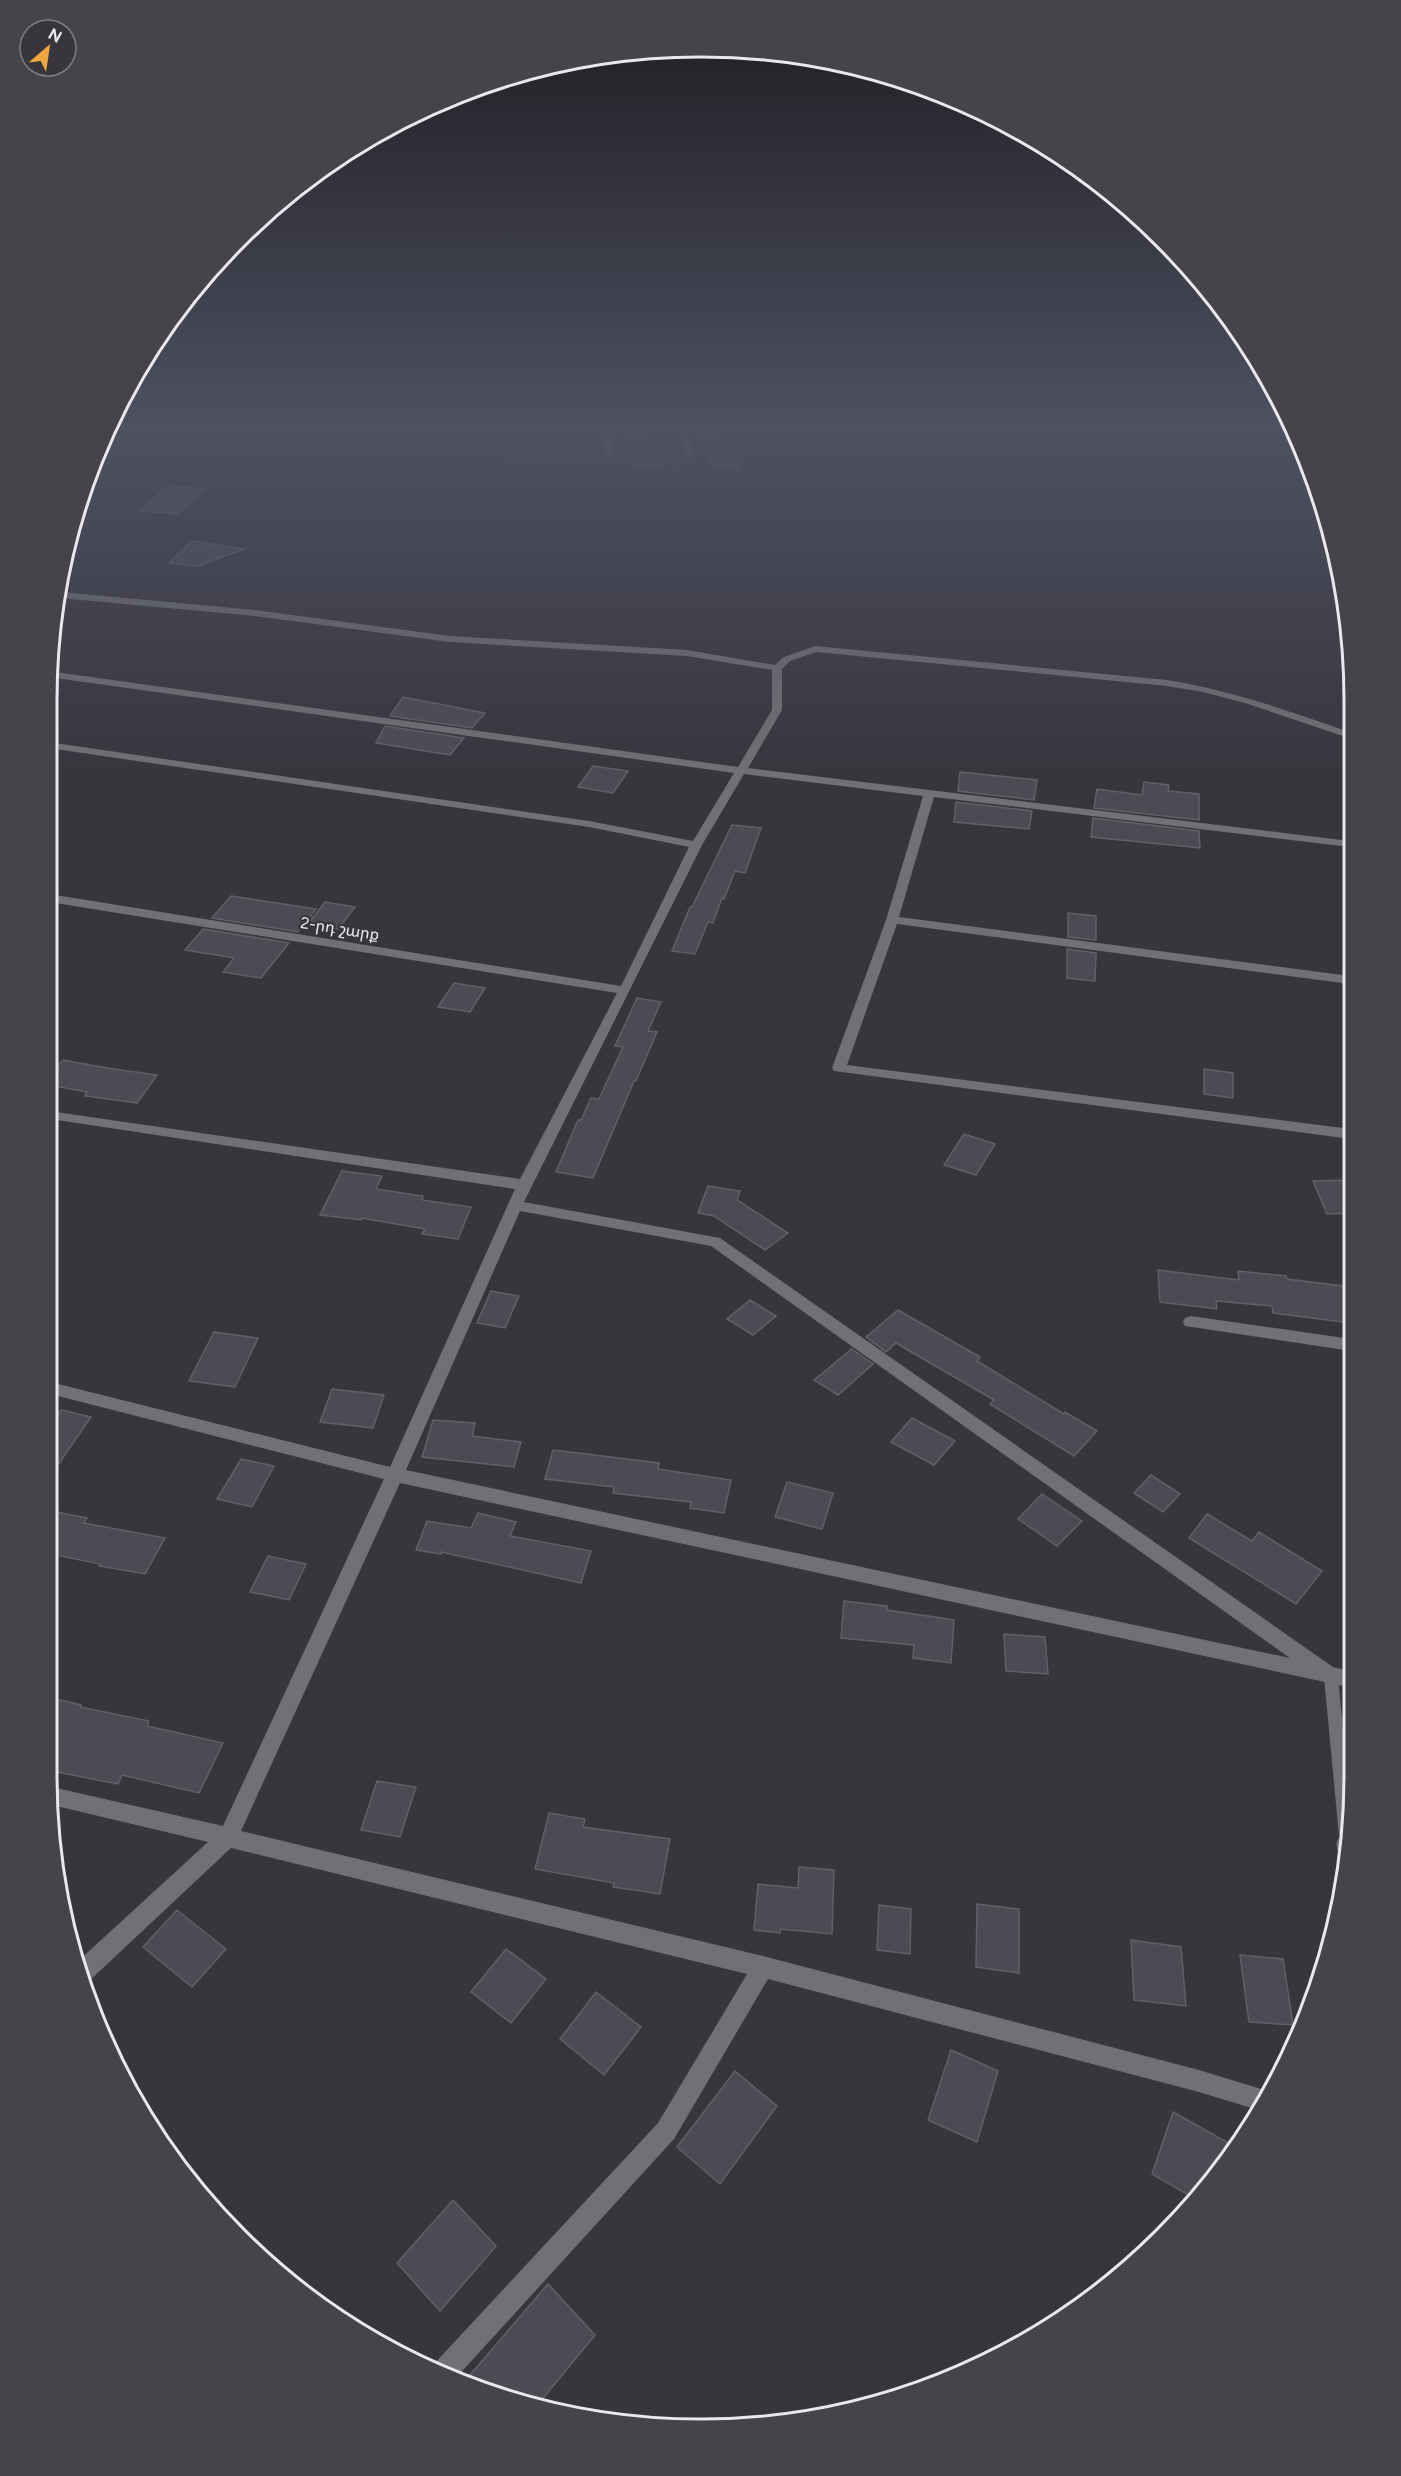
<svg xmlns="http://www.w3.org/2000/svg" width="1401" height="2476" viewBox="0 0 1401 2476" font-family="Figtree,'Noto Sans Armenian',sans-serif">
	<style>
		.green { fill: #574022 }
		.building { fill: #4d4a53; stroke: #625f68; stroke-width: 1.5 }
		.lines { fill: none; stroke-linecap: round; stroke-linejoin: round }
		.lane-far1 { stroke: #717074; stroke-width: 14 }
		.lane { stroke: #717074; stroke-width: 19 }
		.street { fill: #717074; fill-rule: evenodd }
		.labels { text-anchor: middle; stroke-width: 4.5; stroke-linejoin: round; paint-order: stroke }
		.street-label { font-size: 16px; fill: #eae8ed; stroke: #38353d }
		.rim { fill: none; stroke: #eae8ed; stroke-width: 3 }
	</style>
	<rect width="100%" height="100%" fill="#38353d"/>
	<path class="green" d="M291 431H670L684 469 549 462Z"/>
	<g class="building">
		<path d="M647 431 660 465 634 466 622 432Z"/>
		<path d="M696 431H721L739 468 714 469Z"/>
		<path d="M168 486 205 489 178 514 140 511Z"/>
		<path d="M192 541 244 549 198 566 169 563Z"/>
		<path d="M403 697 485 713 472 728 390 716Z"/>
		<path d="M385 726 464 738 450 755 376 743Z"/>
		<path d="M593 766 628 771 613 793 578 787Z"/>
		<path d="M960 772 1037 780 1034 800 958 791Z"/>
		<path d="M1144 782 1169 785 1168 791 1199 794V820L1094 808 1097 789 1142 795Z"/>
		<path d="M956 802 1032 811 1029 829 954 822Z"/>
		<path d="M1093 818 1199 831 1200 848 1091 837Z"/>
		<path d="M732 825 761 828 745 873 735 871 724 899 722 898 713 923 708 922 695 954 672 951 690 907H692Z"/>
		<path d="M231 896 316 909 298 932 212 918Z"/>
		<path d="M325 902 355 907 338 929 308 924Z"/>
		<path d="M1068 913 1096 916V940L1068 937Z"/>
		<path d="M203 929 289 943 261 978 223 972 234 958 185 950Z"/>
		<path d="M1067 949 1096 953 1095 981 1067 978Z"/>
		<path d="M454 983 485 988 470 1012 438 1007Z"/>
		<path d="M637 998 661 1002 648 1031 657 1032 636 1081H634L593 1178 556 1172 578 1120H581L591 1098 599 1099 623 1047 615 1046Z"/>
		<path d="M63 1060 107 1068 157 1075 137 1103 85 1096 87 1092 49 1085V1075Z"/>
		<path d="M1204 1069 1233 1073V1098L1204 1094Z"/>
		<path d="M964 1134 995 1144 976 1175 944 1165Z"/>
		<path d="M342 1171 382 1176 376 1189 423 1196 422 1200 471 1207 458 1239 422 1234 425 1229 362 1218 361 1220 320 1215Z"/>
		<path d="M1351 1180V1213L1327 1214 1313 1181Z"/>
		<path d="M708 1186 740 1191 737 1200 788 1233 765 1250 714 1216 698 1213Z"/>
		<path d="M1158 1270 1239 1280 1238 1271 1286 1276 1287 1279 1351 1287V1323L1273 1313 1272 1306 1216 1301 1217 1309 1160 1302Z"/>
		<path d="M491 1291 519 1296 505 1328 477 1323Z"/>
		<path d="M750 1300 776 1316 753 1335 727 1319Z"/>
		<path d="M898 1310 980 1357 977 1361 1064 1414 1065 1412 1097 1431 1074 1456 990 1404 994 1400 896 1343 886 1352 866 1337Z"/>
		<path d="M214 1332 258 1338 235 1387 189 1381Z"/>
		<path d="M852 1349 873 1364 838 1395 814 1380Z"/>
		<path d="M332 1389 384 1395 373 1428 320 1422Z"/>
		<path d="M61 1410 91 1417 51 1475V1425Z"/>
		<path d="M912 1418 955 1441 934 1465 891 1442Z"/>
		<path d="M433 1420 475 1423 472 1436 521 1442 514 1467 422 1457Z"/>
		<path d="M553 1450 659 1463 658 1469 731 1480 724 1513 690 1508 691 1502 613 1493 614 1487 545 1479Z"/>
		<path d="M241 1459 274 1466 252 1507 217 1499Z"/>
		<path d="M1151 1475 1180 1494 1163 1512 1134 1493Z"/>
		<path d="M787 1482 833 1493 822 1529 775 1517Z"/>
		<path d="M1042 1494 1082 1521 1057 1546 1018 1519Z"/>
		<path d="M51 1511 87 1518 84 1523 165 1538 145 1574 99 1566 100 1564 51 1554Z"/>
		<path d="M478 1513 516 1522 510 1536 591 1551 581 1583 441 1552V1554L416 1550 427 1521 471 1528Z"/>
		<path d="M1207 1514 1252 1541 1259 1532 1322 1571 1296 1604 1189 1538Z"/>
		<path d="M268 1556 306 1564 289 1600 250 1592Z"/>
		<path d="M844 1601 887 1606V1610L954 1620 951 1663 913 1658 914 1645 841 1638Z"/>
		<path d="M1004 1634 1045 1637 1048 1674 1006 1671Z"/>
		<path d="M52 1698 81 1705 80 1707 149 1721 147 1726 223 1743 199 1793 122 1775 118 1784 52 1771Z"/>
		<path d="M377 1781 416 1787 400 1837 361 1830Z"/>
		<path d="M549 1813 585 1819 583 1827 670 1839 660 1894 613 1887 614 1883 535 1869Z"/>
		<path d="M799 1867 834 1870 832 1934 781 1929 780 1933 754 1930 758 1884 798 1888Z"/>
		<path d="M977 1904 1019 1909V1973L976 1967Z"/>
		<path d="M879 1905 911 1909 910 1954 877 1950Z"/>
		<path d="M177 1910 226 1949 192 1987 143 1947Z"/>
		<path d="M1131 1940 1181 1947 1186 2006 1134 2000Z"/>
		<path d="M506 1949 546 1979 511 2023 471 1992Z"/>
		<path d="M1240 1955 1283 1959 1293 2025 1249 2022Z"/>
		<path d="M596 1992 641 2027 604 2075 560 2039Z"/>
		<path d="M951 2050 998 2071 977 2142 928 2120Z"/>
		<path d="M735 2071 777 2106 720 2184 677 2147Z"/>
		<path d="M1173 2112 1227 2142 1218 2170 1197 2200 1152 2174Z"/>
		<path d="M453 2200 496 2246 440 2311 397 2263Z"/>
		<path d="M548 2284 595 2335 535 2408 464 2382Z"/>
	</g>
	<g class="lines">
		<path class="lane-far1" d="M1331 1677 1347 1846"/>
		<path class="lane" d="M1346 1844 1347 1850"/>
		<g class="street">
			<path d="M601 431H609L614 457 607 455Z"/>
			<path d="M679 431H687L695 458 688 456Z"/>
			<path d="M61 592 255 610 450 636 687 650 775 665 784 657 815 646 1167 680C1230 690 1289 711 1349 732V738L1245 703 1203 692 1167 686 816 652 790 661 782 669V710L748 768 1350 841V847L934 797 899 917 1350 976V984L897 924 847 1065 1351 1129V1139L834 1071 832 1068 886 920 923 796 744 774 702 845 524 1202 720 1238 1333 1667 1353 1672V1688L400 1483 241 1831 763 1956 1199 2070 1271 2092 1261 2111 1199 2092 768 1979 674 2139 455 2379 431 2370 433 2365 658 2123 747 1974 231 1848 87 1983 81 1985 76 1963 208 1842 52 1805V1787L223 1826 384 1479 50 1394V1382L390 1467 515 1189 50 1119 49 1111 520 1179 617 993 49 902V894L621 986 689 847 589 827 48 748V742L589 821 693 841 734 773 48 677V671L738 767 772 710V670L687 656 450 642 255 616 60 598ZM520 1211 711 1246 1290 1658 406 1470Z"/>
			<path d="M1191 1316 1351 1339V1351L1185 1326 1183 1322 1185 1318Z"/>
		</g>
	</g>
	<linearGradient id="sky" x2="0" y2="1"><stop stop-color="#1f1d22"/><stop offset="0.55" stop-color="#4d5162"/><stop offset="1" stop-color="#4d5162" stop-opacity="0"/></linearGradient>
	<rect width="1401" height="777" fill="url(#sky)"/>
	<g class="labels">
		<g class="street-label">
			<text transform="translate(340 928) rotate(9)" y="6">2-րդ շարք</text>
		</g>
	</g>
	<path d="M0 0H1401V2476H0ZM700 57H701A643 643 0 0 1 1344 700V1776A643 643 0 0 1 701 2419H700A643 643 0 0 1 57 1776V700A643 643 0 0 1 700 57Z" fill="#46434b" fill-rule="evenodd"/>
	<path class="rim" d="M700 57H701A643 643 0 0 1 1344 700V1776A643 643 0 0 1 701 2419H700A643 643 0 0 1 57 1776V700A643 643 0 0 1 700 57Z"/>
	<g transform="translate(48 48) rotate(29)"><circle r="28" fill="#38353d" stroke="#7f7d83" stroke-width="1.5"/>
	<path d="M0-4.5L10 22L0 15L-10 22Z" fill="#efa73d"/>
	<text y="-9" font-size="16" font-weight="bold" text-anchor="middle" fill="#eae8ed">N</text>
	</g>
</svg>
